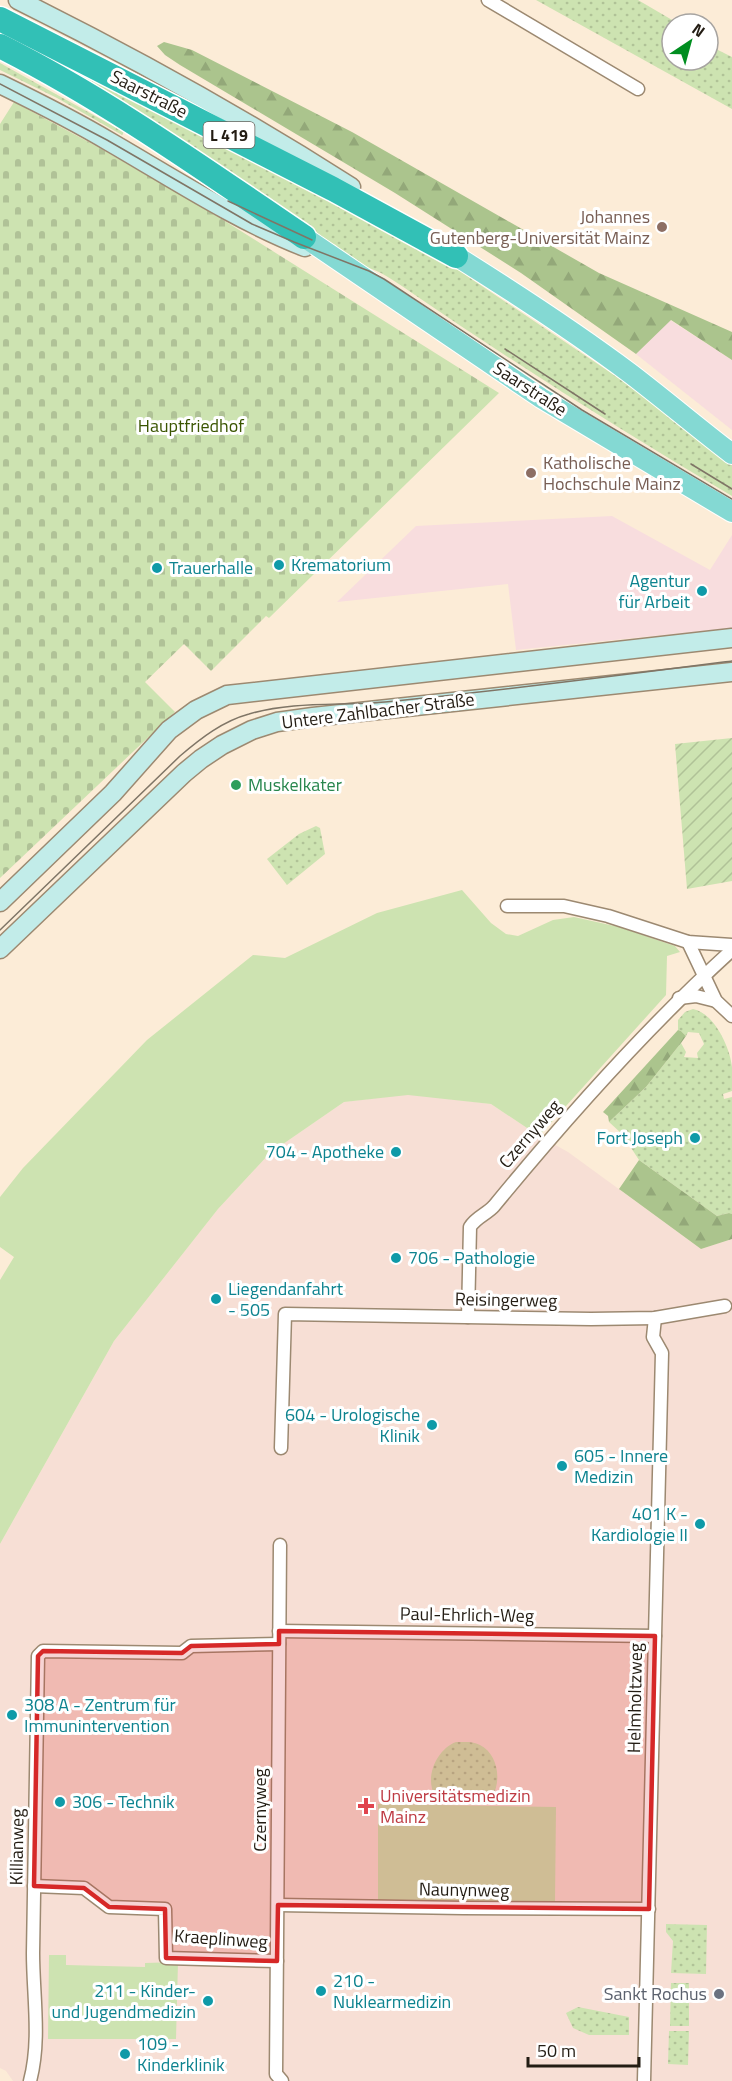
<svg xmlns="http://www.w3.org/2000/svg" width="732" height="2081" viewBox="0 0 732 2081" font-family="'Titillium Web',sans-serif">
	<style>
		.commercial { fill: #f8ddde }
		.medical { fill: #f7dfd5 }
		.grass { fill: url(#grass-dots) }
		.forest { fill: url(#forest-firs) }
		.cemetery { fill: url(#cemetery-stones) }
		.park { fill: #cde3b1 }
		.garden { fill: url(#garden-furrows) }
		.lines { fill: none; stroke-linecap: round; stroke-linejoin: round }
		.street-casing { stroke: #9c8971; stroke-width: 15 }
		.secondary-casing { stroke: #9c8971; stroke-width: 21 }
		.primary-casing { stroke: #fff; stroke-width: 22 }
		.highway-casing { stroke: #fff; stroke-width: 27 }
		.street { stroke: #fff; stroke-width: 12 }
		.secondary { stroke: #c2ece9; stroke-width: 18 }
		.primary { stroke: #84d9d3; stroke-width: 20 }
		.highway { stroke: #32c0b6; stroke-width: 24 }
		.tram { stroke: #7f7566; stroke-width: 1.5 }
		.marked { fill: #d62828; fill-opacity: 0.2; stroke: #d62828; stroke-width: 4.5; stroke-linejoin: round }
		.education-dot { fill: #8d6e63; stroke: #fff; stroke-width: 2 }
		.culture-dot { fill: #0f9aa8; stroke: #fff; stroke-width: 2 }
		.leisure-dot { fill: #2e9e5b; stroke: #fff; stroke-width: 2 }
		.health-dot { fill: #e0444e; stroke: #fff; stroke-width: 2 }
		.worship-dot { fill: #6b7280; stroke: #fff; stroke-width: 2 }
		.labels { text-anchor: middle; stroke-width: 6; stroke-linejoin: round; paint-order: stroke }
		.shield { fill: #fff; stroke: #65605a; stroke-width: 1.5 }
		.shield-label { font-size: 16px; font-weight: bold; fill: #231c13 }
		.street-label { font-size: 18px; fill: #231c13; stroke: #fff }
		.education-label { font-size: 18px; fill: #785e54; stroke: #fff; text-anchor: end }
		.park-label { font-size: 18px; fill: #3a5500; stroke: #fff }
		.culture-label { font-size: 18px; fill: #0d838f; stroke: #fff; text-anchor: start }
		.leisure-label { font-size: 18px; fill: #27864d; stroke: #fff; text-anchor: start }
		.health-label { font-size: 18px; fill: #be3a42; stroke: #fff; text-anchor: start }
		.worship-label { font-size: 18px; fill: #5b616d; stroke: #fff; text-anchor: end }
	</style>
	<defs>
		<pattern id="grass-dots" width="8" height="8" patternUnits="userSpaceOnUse" patternTransform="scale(1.5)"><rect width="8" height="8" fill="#cde3b1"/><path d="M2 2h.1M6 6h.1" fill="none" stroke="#b0c297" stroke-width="1.8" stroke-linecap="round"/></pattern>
		<pattern id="forest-firs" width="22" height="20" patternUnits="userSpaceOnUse" patternTransform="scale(1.5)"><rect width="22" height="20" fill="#abc48d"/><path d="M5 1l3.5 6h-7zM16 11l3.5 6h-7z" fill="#93a879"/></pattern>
		<pattern id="cemetery-stones" width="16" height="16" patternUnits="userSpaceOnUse" patternTransform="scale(1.5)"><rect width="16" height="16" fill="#cde3b1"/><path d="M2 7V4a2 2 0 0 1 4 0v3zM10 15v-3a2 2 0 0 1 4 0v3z" fill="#b0c297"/></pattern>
		<pattern id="garden-furrows" width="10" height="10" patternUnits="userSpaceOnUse" patternTransform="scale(1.5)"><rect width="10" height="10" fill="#cde3b1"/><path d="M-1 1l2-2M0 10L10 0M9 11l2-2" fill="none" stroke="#b0c297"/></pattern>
	</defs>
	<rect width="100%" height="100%" fill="#fcecd7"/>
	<g class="commercial">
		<path d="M670 320 732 360V430L636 354Z"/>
		<path d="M612 516 710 570 732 535V628L516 650 508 584 337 602 416 526Z"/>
	</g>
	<path class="medical" d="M408 1094 491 1104 539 1136 568 1152 701 1249 732 1239V2081H13L6 2071 0 2068V1544L114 1341 218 1209 270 1153 344 1102Z"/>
	<g class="grass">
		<path d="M536 0H638L679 24H672V60H708V42L711 43 710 46 732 57V109Z"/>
		<path d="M0 63 124 132 122 135 57 98 0 70Z"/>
		<path d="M78 69 424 247 623 381 694 434 732 465V496C623 432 516 364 412 293 402 286 392 279 381 273 367 266 342 261 336 245L324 241 138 111 75 75Z"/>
		<path d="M316 826 320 828 325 854 287 885 267 859 299 834Z"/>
		<path d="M693 1009C714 1013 730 1047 732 1067 732 1075 732 1083 732 1091L723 1094 724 1099 732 1097V1214L729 1213 717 1216 639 1160 622 1134 609 1122 646 1087 681 1043 686 1052 684 1057 698 1058 697 1053 704 1044 699 1033 688 1032 686 1036 681 1031 678 1030V1020L685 1012Z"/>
		<path d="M456 1742C464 1742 473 1741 480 1745 498 1754 502 1781 492 1797L435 1796C424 1777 437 1749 456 1742Z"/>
		<path d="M666 1924 707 1925 706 1974 671 1973 673 1941 666 1932Z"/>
		<path d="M671 1983H689V2026H670Z"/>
		<path d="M578 2007 629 2017V2035H589L573 2028 566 2013Z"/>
		<path d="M669 2031H689L688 2065 668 2064Z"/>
	</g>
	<g class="forest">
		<path d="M164 42 192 50 352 132 599 273 732 332V360L671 320 636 354 521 273 395 193 180 65 165 55 157 46Z"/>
		<path d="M678 1030 681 1031 686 1036 681 1043 646 1087 609 1122 608 1116 603 1112Z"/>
		<path d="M639 1160 717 1216 729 1213 732 1214V1239L701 1249 619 1189Z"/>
	</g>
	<path class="cemetery" d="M14 102 98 147 220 218 499 393 269 618 266 616 211 671 184 644 145 682 175 712 0 878V124Z"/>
	<g class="park">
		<path d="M462 890 491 923 506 934 518 936 553 920 574 917 619 927 675 946 680 952 667 956 666 995 539 1136 491 1104 408 1095 344 1102 270 1153 218 1209 114 1341 0 1544V1280L14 1257 0 1247V1197L23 1168 147 1040 253 955 285 958 377 913Z"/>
		<path d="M378 1804 556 1807 555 1902 378 1900Z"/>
		<path d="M49 1955H66V1965L145 1967V1963L178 1962 176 2039H48Z"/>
	</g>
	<path class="garden" d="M732 738V881L687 889 675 744Z"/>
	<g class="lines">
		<defs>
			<g id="street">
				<path d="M488 0 638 89"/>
				<path d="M507 906H564L608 916 688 942 732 945"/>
				<path d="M688 942 716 1001 732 1016"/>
				<path d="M679 998 696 996 716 1001"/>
				<path d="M468 1317 470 1227C476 1217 487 1214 494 1206 568 1116 646 1028 732 950"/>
				<path d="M281 1448 285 1314 591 1319 655 1318 725 1306"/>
				<path d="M280 1545 276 2074 282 2081"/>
				<path d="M279 1631 655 1636"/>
				<path d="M34 1886 84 1888 109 1907 165 1909 166 1958 277 1961"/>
				<path d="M278 1905 463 1908 649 1909"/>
				<path d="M30 2081C41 2040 33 1995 33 1953 34 1854 37 1755 38 1656L43 1651 182 1653 191 1646 279 1644"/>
				<path d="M644 2081 662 1353 653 1337 655 1318"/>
			</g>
			<g id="secondary">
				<path d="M18 0C133 57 243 118 351 187"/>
				<path d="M0 84C37 102 75 121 110 142 174 179 236 220 305 247"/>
				<path d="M0 902 113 793 169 730 196 710 227 695 732 638"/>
				<path d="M0 949 184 773 201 759 222 745 252 730 277 722 313 717 732 672"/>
			</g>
			<g id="primary">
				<path d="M304 237 541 398 732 512"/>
				<path d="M456 256C515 293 575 332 631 374 665 400 698 428 732 454"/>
			</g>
			<g id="highway">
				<path d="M0 19 333 189 456 256"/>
				<path d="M0 46C107 100 205 170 304 237"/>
			</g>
		</defs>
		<use href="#street" class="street-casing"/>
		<use href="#secondary" class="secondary-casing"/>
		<use href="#primary" class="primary-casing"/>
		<use href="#highway" class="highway-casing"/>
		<use href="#street" class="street"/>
		<use href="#secondary" class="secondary"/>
		<use href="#primary" class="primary"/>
		<use href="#highway" class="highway"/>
		<g class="tram">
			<path d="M0 84 107 140 252 224 294 242 369 271 384 279 582 410 732 499"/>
			<path d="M228 201 312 240"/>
			<path d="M505 349 605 414"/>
			<path d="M691 464 732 489"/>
			<path d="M0 930 180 756C201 738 223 721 249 714 293 701 340 706 385 702 501 691 616 676 732 661"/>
		</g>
	</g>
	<path class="marked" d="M279 1631 655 1636 649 1909 278 1905 277 1961 166 1958 165 1909 109 1907 84 1888 34 1886 38 1656 43 1651 182 1653 191 1646 279 1644Z"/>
	<g class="education-dot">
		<circle cx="662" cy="227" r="6"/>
		<circle cx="531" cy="473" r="6"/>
	</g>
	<g class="culture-dot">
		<circle cx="279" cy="565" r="6"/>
		<circle cx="157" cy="568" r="6"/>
		<circle cx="702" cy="591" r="6"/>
		<circle cx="695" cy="1138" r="6"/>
		<circle cx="396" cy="1152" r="6"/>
		<circle cx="396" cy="1258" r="6"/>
		<circle cx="216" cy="1299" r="6"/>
		<circle cx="432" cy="1425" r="6"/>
		<circle cx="562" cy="1466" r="6"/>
		<circle cx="700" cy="1524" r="6"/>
		<circle cx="12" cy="1715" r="6"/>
		<circle cx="60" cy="1802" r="6"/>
		<circle cx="321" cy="1991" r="6"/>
		<circle cx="208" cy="2001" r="6"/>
		<circle cx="125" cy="2054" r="6"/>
	</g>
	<circle class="leisure-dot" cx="236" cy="785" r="6"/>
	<path class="health-dot" d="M363 1797h6v6h6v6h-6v6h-6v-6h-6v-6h6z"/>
	<circle class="worship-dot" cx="719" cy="1994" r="6"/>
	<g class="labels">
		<rect class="shield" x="203.5" y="122" width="51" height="26" rx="4.5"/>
		<g class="shield-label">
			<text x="229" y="141">L 419</text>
		</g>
		<g class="street-label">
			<text transform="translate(149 94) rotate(27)" y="6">Saarstraße</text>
			<text transform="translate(530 389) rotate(33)" y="6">Saarstraße</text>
			<text transform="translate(378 711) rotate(-7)" y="6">Untere Zahlbacher Straße</text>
			<text transform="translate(530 1134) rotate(-49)" y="6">Czernyweg</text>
			<text transform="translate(506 1300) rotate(1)" y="6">Reisingerweg</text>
			<text transform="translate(467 1615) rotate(1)" y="6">Paul-Ehrlich-Weg</text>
			<text transform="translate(635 1698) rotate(-89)" y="6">Helmholtzweg</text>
			<text transform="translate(260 1810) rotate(-90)" y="6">Czernyweg</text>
			<text transform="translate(17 1847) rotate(-89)" y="6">Killianweg</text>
			<text transform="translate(464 1890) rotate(1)" y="6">Naunynweg</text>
			<text transform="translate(221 1939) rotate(4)" y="6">Kraeplinweg</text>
		</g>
		<g class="education-label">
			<text x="650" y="223">Johannes<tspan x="650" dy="21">Gutenberg-Universität Mainz</tspan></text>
			<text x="543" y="469" text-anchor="start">Katholische<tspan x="543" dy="21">Hochschule Mainz</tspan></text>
		</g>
		<g class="park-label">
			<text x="191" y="432">Hauptfriedhof</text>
		</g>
		<g class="culture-label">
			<text x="291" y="571">Krematorium</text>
			<text x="169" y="574">Trauerhalle</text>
			<text x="690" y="587" text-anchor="end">Agentur<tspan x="690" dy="21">für Arbeit</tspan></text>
			<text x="683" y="1144" text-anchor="end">Fort Joseph</text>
			<text x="384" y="1158" text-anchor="end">704 - Apotheke</text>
			<text x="408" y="1264">706 - Pathologie</text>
			<text x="228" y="1295">Liegendanfahrt<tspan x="228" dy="21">- 505</tspan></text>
			<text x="420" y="1421" text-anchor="end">604 - Urologische<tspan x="420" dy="21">Klinik</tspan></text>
			<text x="574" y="1462">605 - Innere<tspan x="574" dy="21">Medizin</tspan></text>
			<text x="688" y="1520" text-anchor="end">401 K -<tspan x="688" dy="21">Kardiologie II</tspan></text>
			<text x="24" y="1711">308 A - Zentrum für<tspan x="24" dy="21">Immunintervention</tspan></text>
			<text x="72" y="1808">306 - Technik</text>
			<text x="333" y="1987">210 -<tspan x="333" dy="21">Nuklearmedizin</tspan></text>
			<text x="196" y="1997" text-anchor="end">211 - Kinder-<tspan x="196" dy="21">und Jugendmedizin</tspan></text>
			<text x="137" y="2050">109 -<tspan x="137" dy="21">Kinderklinik</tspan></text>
		</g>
		<g class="leisure-label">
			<text x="248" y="791">Muskelkater</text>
		</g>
		<g class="health-label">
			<text x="380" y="1802">Universitätsmedizin<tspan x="380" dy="21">Mainz</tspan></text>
		</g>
		<g class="worship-label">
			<text x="707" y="2000">Sankt Rochus</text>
		</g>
	</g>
	<g transform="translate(690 42) rotate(36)"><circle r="28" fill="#ffffff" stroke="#a7a4a1" stroke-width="1.5"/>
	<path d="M0-4.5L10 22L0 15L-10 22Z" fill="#008e20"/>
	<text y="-9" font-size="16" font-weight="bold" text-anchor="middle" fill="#231c13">N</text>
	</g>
	<path d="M528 2057v9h111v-9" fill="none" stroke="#231c13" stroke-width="3"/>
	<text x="537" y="2057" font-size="18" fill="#231c13" stroke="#ffffff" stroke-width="4.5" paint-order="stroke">50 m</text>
</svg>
